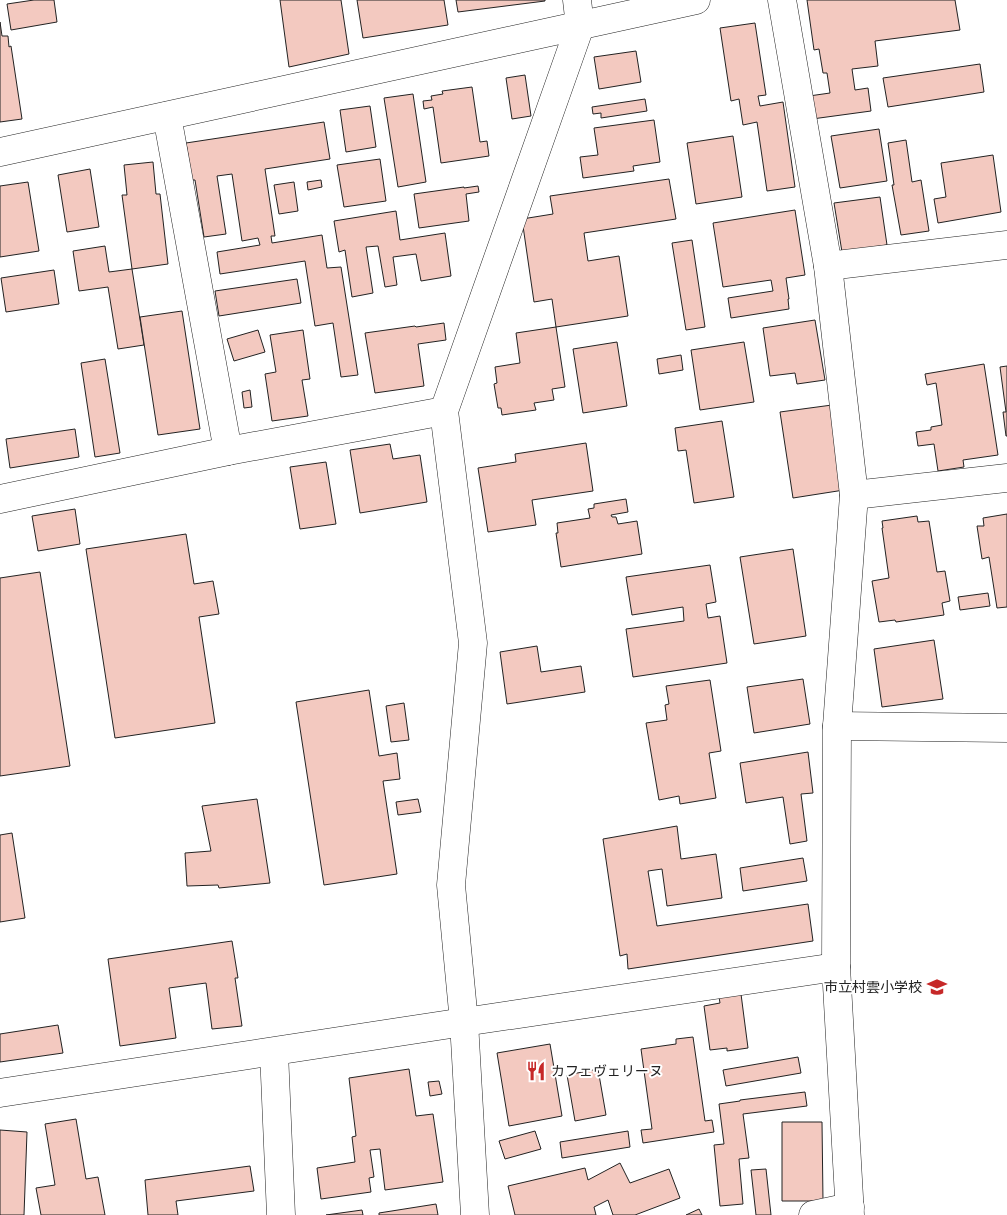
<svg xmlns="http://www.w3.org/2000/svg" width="1007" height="1215" viewBox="0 0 1007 1215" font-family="'DejaVu Sans','Noto Sans JP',sans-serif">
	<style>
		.building { fill: #f3c9c0; stroke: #222 }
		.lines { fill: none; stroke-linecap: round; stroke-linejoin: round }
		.street-casing { stroke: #222; stroke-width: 29 }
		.secondary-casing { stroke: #222; stroke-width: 29 }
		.street { stroke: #fff; stroke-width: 28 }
		.secondary { stroke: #fff; stroke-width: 28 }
		.labels { text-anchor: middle; stroke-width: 4; stroke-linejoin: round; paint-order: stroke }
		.poi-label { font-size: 14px; fill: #222; stroke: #fff; text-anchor: end }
	</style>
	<rect width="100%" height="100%" fill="#fff"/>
	<g class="building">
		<path d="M34 0H54L57 22 11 30 7 4Z"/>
		<path d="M280 0H341L349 54 289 67Z"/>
		<path d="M357 0H444L448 25 363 38Z"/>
		<path d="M456 0H545V1L458 12Z"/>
		<path d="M807 0H955L960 30 875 41 878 66 852 69 855 90 868 88 871 111 812 119 809 96 830 93 827 73H823L819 49 814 50Z"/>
		<path d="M0 22 2 36H8L9 47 11 46 22 119 0 122Z"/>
		<path d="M755 23 766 95 758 96 760 106 783 102 795 187 767 191 757 122 743 125 739 99 731 101 720 28Z"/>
		<path d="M636 51 641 82 599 89 594 57Z"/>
		<path d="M980 64 984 92 888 107 883 78Z"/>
		<path d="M525 75 531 116 512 119 506 78Z"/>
		<path d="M472 87 480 142 487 141 489 156 441 163 433 107 424 109 423 101 432 100 431 96 443 94 442 91Z"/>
		<path d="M413 94 426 182 398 187 384 98Z"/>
		<path d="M645 99 647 111 601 118V113L593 114 592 107Z"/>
		<path d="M370 106 376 147 346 152 340 110Z"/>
		<path d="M654 120 660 162 633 166 634 171 583 178 580 157 598 155 594 128Z"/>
		<path d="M324 122 330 159 265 169 275 236H271L272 243 322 235 327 268 341 267 358 375 341 377 333 323 315 326 305 261 220 274 217 252 260 245 258 238 242 241 232 174 217 176 226 234 204 237 195 180H192L186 143Z"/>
		<path d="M879 129 887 181 840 188 831 136Z"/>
		<path d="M733 136 742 197 696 204 687 143Z"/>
		<path d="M906 140 912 182 921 180 929 231 901 235 892 185H894L888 143Z"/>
		<path d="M993 155 1001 212 938 223 934 199 946 197 941 163Z"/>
		<path d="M380 159 386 201 344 207 337 165Z"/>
		<path d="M153 162 156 194H160L168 264 132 269 122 195H127L124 165Z"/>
		<path d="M90 169 99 227 67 232 58 175Z"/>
		<path d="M669 179 676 219 584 233 588 261 619 256 628 316 556 327 552 299 534 302 522 219 553 214 550 196Z"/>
		<path d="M321 180 322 187 308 190 307 182Z"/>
		<path d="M28 182 39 251 0 257V186Z"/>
		<path d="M294 182 298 211 279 214 274 185Z"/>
		<path d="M478 186 479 192 466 194 469 221 419 228 414 194 464 187V188Z"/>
		<path d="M880 197 887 245 842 252 834 203Z"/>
		<path d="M795 210 805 275 786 278 789 299H788L789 309 731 318 728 298 773 291 771 280 723 287 713 223Z"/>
		<path d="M396 211 400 240 445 233 451 276 421 281 416 254 393 257 397 285 385 287 378 246 366 247 373 293 352 297 345 250 339 252 334 221Z"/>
		<path d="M692 240 705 327 686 330 672 243Z"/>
		<path d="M105 246 109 272 132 269 144 345 118 349 108 287 79 291 73 251Z"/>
		<path d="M54 270 59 304 6 312 1 278Z"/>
		<path d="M297 279 301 303 219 316 215 291Z"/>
		<path d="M182 311 200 429 158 435 140 317Z"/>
		<path d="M815 320 825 380 797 384 795 373 770 376 763 328Z"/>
		<path d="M444 323 446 340 418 344 424 386 375 393 365 333 415 326 416 327Z"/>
		<path d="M556 327 565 387 552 389 554 400 534 403 536 410 502 415 501 408H498L494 384 497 383 495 367 520 363 516 333Z"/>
		<path d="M258 330 265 352 234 361 227 339Z"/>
		<path d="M303 330 310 379 302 380 308 416 272 421 265 374 276 372 270 335Z"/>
		<path d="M617 342 627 406 583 413 573 349Z"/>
		<path d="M744 342 754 402 700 410 691 350Z"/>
		<path d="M681 355 683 370 659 374 657 359Z"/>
		<path d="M105 359 120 453 95 457 81 363Z"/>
		<path d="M984 364 998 455 963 460 964 467 938 471 934 444 918 446 916 432 931 430V427L942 425 936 383 927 385 925 374Z"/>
		<path d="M1007 366V436H1006L1003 412H1006L1000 367Z"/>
		<path d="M250 390 252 407 244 408 242 392Z"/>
		<path d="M832 405 844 490 793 498 780 412Z"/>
		<path d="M722 421 734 497 694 503 686 450 678 451 675 428Z"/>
		<path d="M75 429 79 457 10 468 6 439Z"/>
		<path d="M586 443 593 491 532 500 536 525 488 532 478 468 516 462 515 454Z"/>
		<path d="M390 444 393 459 420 455 427 502 360 513 350 450Z"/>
		<path d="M326 462 336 524 300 529 290 467Z"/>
		<path d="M626 499 628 512 611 515 612 517H616L618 524 637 521 642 554 561 567 556 533H558L557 523 590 518 588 509 594 508V504Z"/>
		<path d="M75 509 80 544 38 551 32 516Z"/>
		<path d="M1007 514V607L997 608 989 557 982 559 977 526H984L983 518Z"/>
		<path d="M917 516 918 522 929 521 937 572 945 571 950 601 942 603 944 615 896 622 895 620 879 622 872 581 889 578 882 528H883L882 521Z"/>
		<path d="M186 534 194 584 213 581 219 614 199 617 215 723 115 738 86 549Z"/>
		<path d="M793 549 806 636 754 644 740 557Z"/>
		<path d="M710 565 716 602 706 604 708 618 720 616 727 663 633 677 626 629 684 621 683 607 632 615 626 577Z"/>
		<path d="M40 572 70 766 0 776V578Z"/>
		<path d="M988 593 990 606 960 610 958 597Z"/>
		<path d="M934 640 943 699 882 707 874 649Z"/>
		<path d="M537 646 541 672 581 666 585 692 507 704 500 652Z"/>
		<path d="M803 679 810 724 754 733 747 687Z"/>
		<path d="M710 680 721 751 709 753 716 798 680 804 679 796 659 800 646 723 667 720 665 705 669 704 666 686Z"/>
		<path d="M369 690 379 756 397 753 400 779 383 781 397 874 324 885 296 702Z"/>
		<path d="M404 703 409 740 391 742 386 706Z"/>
		<path d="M808 752 813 793 801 794 807 841 790 844 783 797 746 803 740 763Z"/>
		<path d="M257 799 270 883 219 888 218 885 187 886 185 853 211 851 202 806Z"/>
		<path d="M418 799 421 812 398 815 396 802Z"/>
		<path d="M677 826 681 859 716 854 722 898 667 906 662 869 648 871 657 926 808 904 813 941 628 969 627 954 620 956 603 839Z"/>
		<path d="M12 833 25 918 0 922V835Z"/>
		<path d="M803 858 807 881 743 891 740 868Z"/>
		<path d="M232 941 238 978H235L242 1026 212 1029 206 983 169 988 176 1038 120 1046 108 959Z"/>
		<path d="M741 994 748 1048 727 1051V1048L710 1050 704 1006 720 1003 719 997Z"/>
		<path d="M58 1025 63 1053 0 1062V1034Z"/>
		<path d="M693 1037 705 1121 712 1120 714 1132 643 1143 641 1130 652 1129 641 1049 676 1044V1039Z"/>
		<path d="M550 1044 562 1116 509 1126 497 1053Z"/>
		<path d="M798 1057 801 1073 726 1086 723 1070Z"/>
		<path d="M409 1069 416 1116 433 1114 443 1182 385 1190 380 1149 370 1150 374 1177 369 1178 371 1192 321 1199 317 1168 355 1162 352 1137 356 1136 349 1078Z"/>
		<path d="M598 1069 606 1115 575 1121 567 1075Z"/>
		<path d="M439 1081 442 1094 430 1096 428 1082Z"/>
		<path d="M805 1092 807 1106 743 1114 749 1158 739 1159 743 1204 720 1206 714 1145 724 1144 719 1104 740 1101V1100Z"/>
		<path d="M76 1119 86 1179 98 1177 105 1215H41L36 1188 55 1185 45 1124Z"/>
		<path d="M782 1122H822L823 1201H782Z"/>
		<path d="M0 1130 27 1132 24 1215H0Z"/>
		<path d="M535 1131 541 1149 505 1159 499 1141Z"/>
		<path d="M628 1131 630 1147 562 1158 560 1142Z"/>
		<path d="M620 1163 630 1183 669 1169 680 1198 635 1215H613L608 1200 594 1207 596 1215H515L508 1186 585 1168 588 1180Z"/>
		<path d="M250 1166 254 1191 176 1201 178 1215H148L145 1180Z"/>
		<path d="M766 1169 771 1215H756L751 1170Z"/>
		<path d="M436 1204 438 1215H379V1213Z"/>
		<path d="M699 1209 702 1215H686Z"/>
		<path d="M362 1210 363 1215H326Z"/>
	</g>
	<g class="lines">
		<defs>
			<g id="street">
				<path d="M782 0 828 266 854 495 837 726 836 967 850 1215"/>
				<path d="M167 116 228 451"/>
				<path d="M0 152 696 0"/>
				<path d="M828 266 1007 245"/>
				<path d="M854 495 1007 478"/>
				<path d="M0 499 228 451 444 411"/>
				<path d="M837 726 1007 728"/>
				<path d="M274 1052 281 1215"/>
				<path d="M0 1093 464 1022 836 967"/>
				<path d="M813 1215 850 1207"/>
			</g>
			<path id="secondary" d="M475 1215 464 1022 451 885 473 643 444 411 580 26 577 0"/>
		</defs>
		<use href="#street" class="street-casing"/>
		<use href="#secondary" class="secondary-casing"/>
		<use href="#street" class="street"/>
		<use href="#secondary" class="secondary"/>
	</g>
	<defs>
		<symbol id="school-bare" viewBox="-9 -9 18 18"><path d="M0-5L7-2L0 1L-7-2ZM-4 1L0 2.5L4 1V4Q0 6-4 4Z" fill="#c62828" stroke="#fff" stroke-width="2.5" paint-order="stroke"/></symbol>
		<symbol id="restaurant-bare" viewBox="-9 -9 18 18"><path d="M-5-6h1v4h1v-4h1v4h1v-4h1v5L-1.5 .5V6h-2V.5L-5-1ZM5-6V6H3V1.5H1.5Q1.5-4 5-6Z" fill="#c62828" stroke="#fff" stroke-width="2.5" paint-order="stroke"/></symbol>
	</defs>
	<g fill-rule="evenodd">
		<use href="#school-bare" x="923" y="973" width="28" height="28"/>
		<use href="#restaurant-bare" x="522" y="1057" width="28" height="28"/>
	</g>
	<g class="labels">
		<g class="poi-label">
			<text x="922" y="992">市立村雲小学校</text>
			<text x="551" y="1076" text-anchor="start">カフェヴェリーヌ</text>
		</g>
	</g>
</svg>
